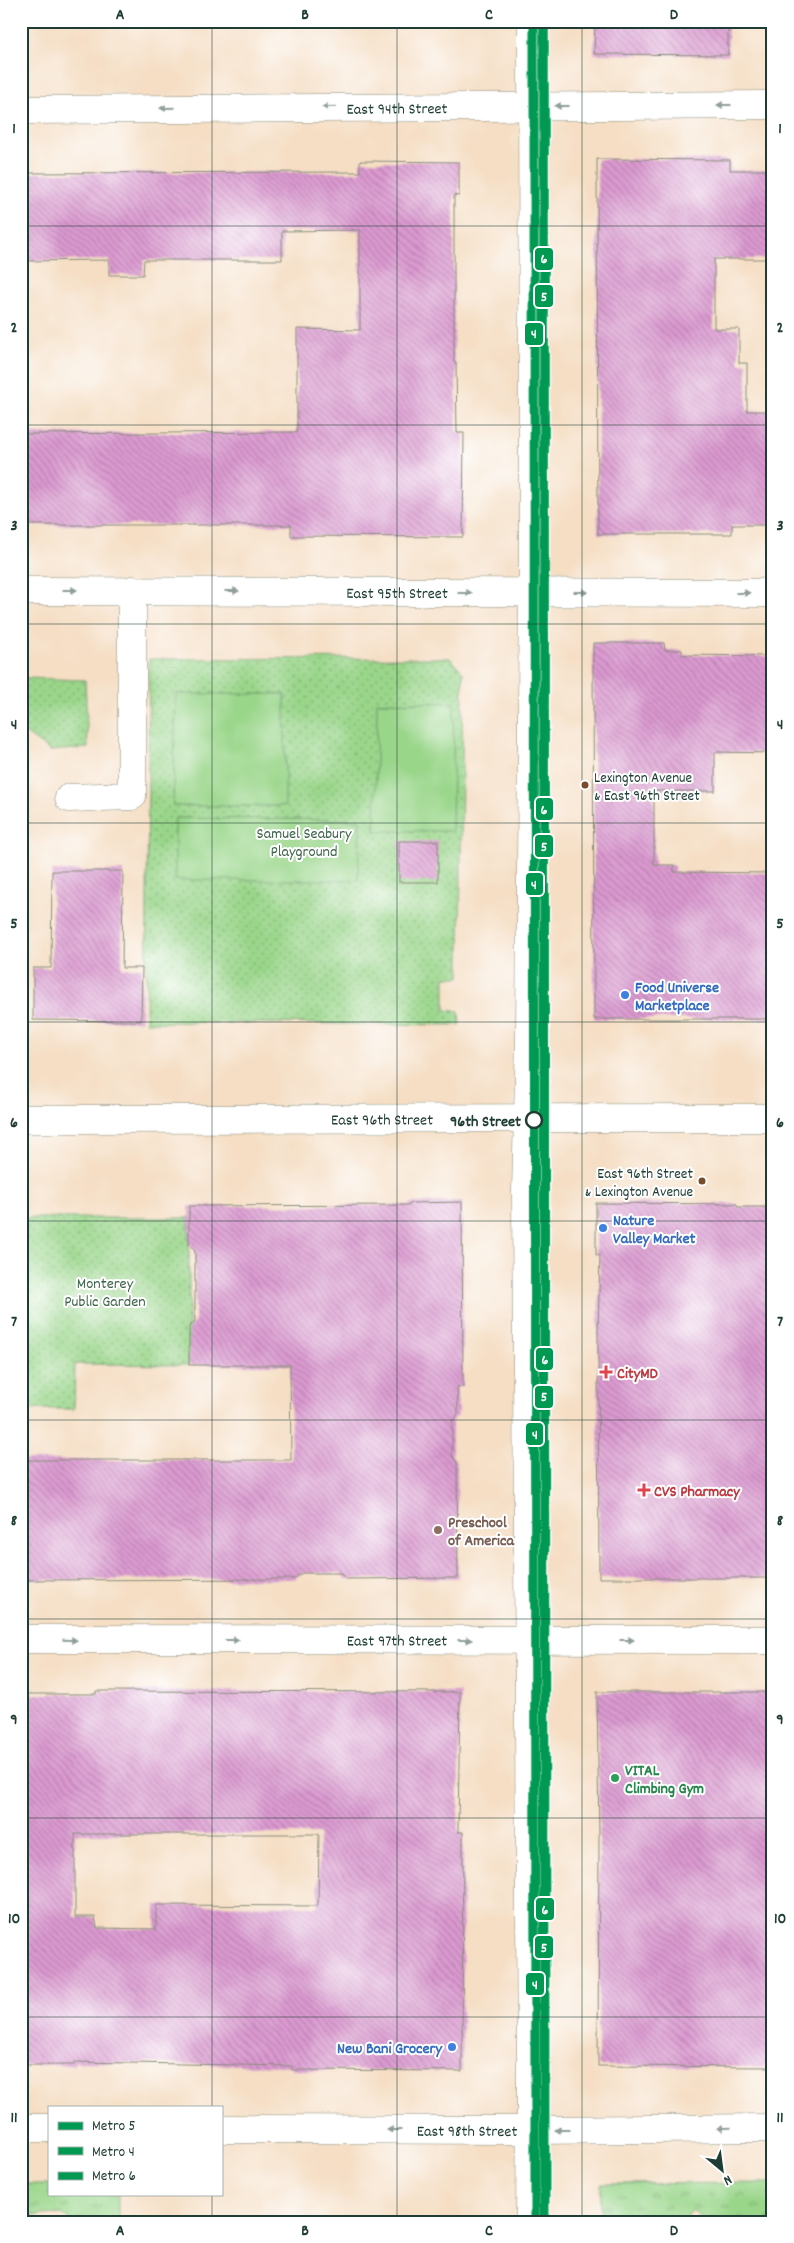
<svg xmlns="http://www.w3.org/2000/svg" width="794" height="2243" viewBox="0 0 794 2243" font-family="Dekko,sans-serif">
	<style>
		.grass { fill: url(#grass-tufts); stroke: #5c8a5f }
		.park { fill: url(#park-dots); stroke: #5c8a5f }
		.pitch { fill: #9ad68a; stroke: #5c8a5f }
		.building { fill: url(#building-back-hatch); fill-rule: evenodd }
		.lines { fill: none; stroke-linecap: round; stroke-linejoin: round }
		.minor-casing { stroke: #8a8e7c; stroke-width: 29 }
		.major-casing { stroke: #8a8e7c; stroke-width: 29 }
		.minor { stroke: #fff; stroke-width: 28 }
		.major { stroke: #fff; stroke-width: 28 }
		.metro-1-casing { stroke: #fff; stroke-width: 12 }
		.metro-2-casing { stroke: #fff; stroke-width: 12 }
		.metro-3-casing { stroke: #fff; stroke-width: 12 }
		.metro-1 { stroke: #009952; stroke-width: 9 }
		.metro-2 { stroke: #009952; stroke-width: 9 }
		.metro-3 { stroke: #009952; stroke-width: 9 }
		.oneway { fill: #8f9e9a }
		.grid { fill: none; stroke: #1f3d34; stroke-width: 1; stroke-opacity: 0.55 }
		.bus-dot { fill: #7a4b2a; stroke: #fff; stroke-width: 2 }
		.shop-dot { fill: #3f7fe0; stroke: #fff; stroke-width: 2 }
		.stop-dot { fill: #fff; stroke: #1f3d34; stroke-width: 2.5 }
		.health-dot { fill: #e0444e; stroke: #fff; stroke-width: 2 }
		.education-dot { fill: #8d6e63; stroke: #fff; stroke-width: 2 }
		.leisure-dot { fill: #2e9e5b; stroke: #fff; stroke-width: 2 }
		.labels { text-anchor: middle; stroke-width: 4; stroke-linejoin: round; paint-order: stroke }
		.bus-label { font-size: 15px; fill: #1f3d34; stroke: #fff; text-anchor: start }
		.street-label { font-size: 16px; fill: #1f3d34; stroke: #fff }
		.park-label { font-size: 16px; fill: #3e634a; stroke: #fff }
		.shop-label { font-size: 16px; font-weight: bold; fill: #366cbe; stroke: #fff; text-anchor: start }
		.stop-label { font-size: 16px; font-weight: bold; fill: #1f3d34; stroke: #fff; text-anchor: end }
		.health-label { font-size: 16px; font-weight: bold; fill: #be3a42; stroke: #fff; text-anchor: start }
		.education-label { font-size: 16px; font-weight: bold; fill: #785e54; stroke: #fff; text-anchor: start }
		.leisure-label { font-size: 16px; font-weight: bold; fill: #27864d; stroke: #fff; text-anchor: start }
		.line-badge { stroke: #fff; stroke-width: 2 }
		.badge-label { font-size: 14px; text-anchor: middle; font-weight: bold; fill: #fff }
		.neatline { fill: none; stroke: #1f3d34; stroke-width: 2 }
		.grid-label { font-size: 16px; text-anchor: middle; font-weight: bold; fill: #1f3d34 }
	</style>
	<defs>
		<pattern id="grass-tufts" width="24" height="20" patternUnits="userSpaceOnUse" patternTransform="scale(1.25)"><rect width="24" height="20" fill="#9ad68a"/><path d="M3 7l-1-3M5 7V3M7 7l1-3M15 17l-1-3M17 17v-4M19 17l1-3" fill="none" stroke="#7daf72"/></pattern>
		<pattern id="park-dots" width="8" height="8" patternUnits="userSpaceOnUse" patternTransform="scale(1.25)"><rect width="8" height="8" fill="#9ad68a"/><path d="M2 2h.1M6 6h.1" fill="none" stroke="#7daf72" stroke-width="1.8" stroke-linecap="round"/></pattern>
		<pattern id="building-back-hatch" width="6" height="6" patternUnits="userSpaceOnUse" patternTransform="scale(1.25)"><rect width="6" height="6" fill="#dc9ad1"/><path d="M-1 5l2 2M0 0l6 6M5-1l2 2" fill="none" stroke="#b27faa"/></pattern>
	</defs>
	<rect width="100%" height="100%" fill="#fff"/>
	<filter id="ink" filterUnits="userSpaceOnUse"><feTurbulence type="fractalNoise" baseFrequency=".02" numOctaves="2"/><feDisplacementMap in="SourceGraphic" scale="10" xChannelSelector="R" yChannelSelector="G"/><feConvolveMatrix kernelMatrix="1 2 1 2 8 2 1 2 1" color-interpolation-filters="sRGB"/></filter>
	<filter id="wash" filterUnits="userSpaceOnUse"><feTurbulence type="fractalNoise" baseFrequency=".0096" numOctaves="4" result="noise"/><feDisplacementMap in="SourceGraphic" scale="20" xChannelSelector="R" yChannelSelector="G"/><feGaussianBlur stdDeviation="1.12" result="paint"/><feColorMatrix in="noise" values="0 0 0 0 0 0 0 0 0 0 0 0 0 0 0 0 0 1.4 0 .05"/><feComposite in="paint" operator="in"/></filter>
	<g filter="url(#wash)">
		<rect width="100%" height="100%" fill="#f5dec4"/>
		<g class="grass">
			<path d="M773 2183V2222H704L693 2210 681 2222H600L601 2184Z"/>
			<path d="M21 2184H49V2194H118V2222H71L62 2214 21 2216Z"/>
		</g>
		<g class="park">
			<path d="M450 658 463 672 460 950V977H445V1010L459 1011 460 1025 146 1022 149 659Z"/>
			<path d="M26 678 85 680 88 748 50 751 21 730V685Z"/>
			<path d="M21 1218H189V1365L75 1364 74 1409H21Z"/>
		</g>
		<g class="pitch">
			<path d="M176 694H285V806H173Z"/>
			<path d="M377 702 454 703 452 831H375Z"/>
			<path d="M175 818 360 820 358 880H175Z"/>
		</g>
		<g id="blocks">
			<g class="building">
				<path d="M595 21H728V55L594 54Z"/>
				<path d="M597 159 730 160V170H773V259H714V329H739V363H747V411H773V525H732V534H598Z"/>
				<path d="M360 161 459 162V196L454 195V362H456L457 433H464L463 537 291 536V525H21V434L297 432V329L360 330V230L282 231V260H144L143 275H109V260L21 261V173L360 172Z"/>
				<path d="M593 643H664L665 650H682V655L773 656V753L715 752V791H654V865H674V872L773 873V1019H594Z"/>
				<rect x="399" y="841" width="39" height="41"/>
				<path d="M52 871H123L122 968H142L141 1021 33 1020V968H51Z"/>
				<path d="M462 1202 463 1387H457L458 1415 452 1421V1456L457 1462 458 1578 346 1579 340 1573H302L294 1579 21 1580V1460H291L290 1365H189V1327L195 1321V1251L189 1244V1206L410 1205V1203Z"/>
				<path d="M596 1203 737 1204V1207H773V1578H599L598 1333 600 1255H596Z"/>
				<path d="M96 1691 460 1692 458 1832H463L462 2071 292 2070V2066L74 2062V2065H21V1694H96ZM75 1834H319L318 1906 156 1905V1929L97 1928 95 1917H75Z"/>
				<path d="M597 1692H773V2067L598 2066 599 1836Z"/>
			</g>
		</g>
	</g>
	<g filter="url(#ink)">
		<use href="#blocks" fill-opacity="0" stroke="#8a8e7c" stroke-width="1"/>
		<g class="lines">
			<defs>
				<g id="minor">
					<path id="s1" d="M21 110 773 105"/>
					<path id="s2" d="M21 591 773 593"/>
					<path d="M69 798 132 796V590"/>
					<path id="s3" d="M21 1639 773 1640"/>
					<path d="M21 2128H49"/>
					<path id="s4" d="M221 2129 530 2130 773 2128"/>
				</g>
				<g id="major">
					<path id="s5" d="M21 1119 773 1118"/>
					<path d="M530 2222 531 2084 526 1191 530 1037 533 552 532 21"/>
				</g>
			</defs>
			<use href="#minor" class="minor-casing"/>
			<use href="#major" class="major-casing"/>
			<use href="#minor" class="minor"/>
			<use href="#major" class="major"/>
			<defs>
				<path id="metro-1" d="M544 21V2222"/>
				<path id="metro-2" d="M534 21 535 2222"/>
				<path id="metro-3" d="M544 21 545 2222"/>
			</defs>
			<use href="#metro-1" class="metro-1-casing"/>
			<use href="#metro-2" class="metro-2-casing"/>
			<use href="#metro-3" class="metro-3-casing"/>
			<use href="#metro-1" class="metro-1"/>
			<use href="#metro-2" class="metro-2"/>
			<use href="#metro-3" class="metro-3"/>
		</g>
		<defs><path id="oneway-solid" d="M-6-.8H1V-3.2L6.5 0L1 3.2V.8H-6Z" transform="scale(1.25)"/></defs>
		<g class="oneway">
			<use href="#oneway-solid" transform="translate(724 105) rotate(-180)"/>
			<use href="#oneway-solid" transform="translate(562 106) rotate(180)"/>
			<use href="#oneway-solid" transform="translate(329 107) rotate(179)"/>
			<use href="#oneway-solid" transform="translate(167 108) rotate(179)"/>
			<use href="#oneway-solid" transform="translate(70 590)"/>
			<use href="#oneway-solid" transform="translate(232 591)"/>
			<use href="#oneway-solid" transform="translate(581 592)"/>
			<use href="#oneway-solid" transform="translate(465 593)"/>
			<use href="#oneway-solid" transform="translate(743 593)"/>
			<use href="#oneway-solid" transform="translate(70 1640) rotate(1)"/>
			<use href="#oneway-solid" transform="translate(232 1640)"/>
			<use href="#oneway-solid" transform="translate(465 1640)"/>
			<use href="#oneway-solid" transform="translate(627 1640)"/>
			<use href="#oneway-solid" transform="translate(724 2128) rotate(179)"/>
			<use href="#oneway-solid" transform="translate(394 2130) rotate(-180)"/>
			<use href="#oneway-solid" transform="translate(562 2130) rotate(180)"/>
		</g>
	</g>
	<path class="grid" d="M212 21V2107M397 21V2222M582 21V2222M21 226H773M21 425H773M21 624H773M21 823H773M21 1022H773M21 1221H773M21 1420H773M21 1619H773M21 1818H773M21 2017H773M212 2194V2222"/>
	<g class="bus-dot">
		<circle cx="585" cy="785" r="4.5"/>
		<circle cx="702" cy="1181" r="4.5"/>
	</g>
	<g class="shop-dot">
		<circle cx="625" cy="995" r="5"/>
		<circle cx="603" cy="1228" r="5"/>
		<circle cx="452" cy="2047" r="5"/>
	</g>
	<circle class="stop-dot" cx="534" cy="1120" r="8"/>
	<g class="health-dot">
		<path d="M603.5 1364.5h5v5h5v5h-5v5h-5v-5h-5v-5h5z"/>
		<path d="M641.5 1482.5h5v5h5v5h-5v5h-5v-5h-5v-5h5z"/>
	</g>
	<circle class="education-dot" cx="438" cy="1530" r="5"/>
	<circle class="leisure-dot" cx="615" cy="1778" r="5"/>
	<g class="labels">
		<g class="bus-label">
			<text x="594" y="782">Lexington Avenue<tspan x="594" dy="18">&amp; East 96th Street</tspan></text>
			<text x="693" y="1178" text-anchor="end">East 96th Street<tspan x="693" dy="18">&amp; Lexington Avenue</tspan></text>
		</g>
		<g class="street-label">
			<text dy="6" stroke="none"><textPath href="#s1" startOffset="376">East 94th Street</textPath></text>
			<text dy="6" stroke="none"><textPath href="#s2" startOffset="376">East 95th Street</textPath></text>
			<text dy="6" stroke="none"><textPath href="#s5" startOffset="361">East 96th Street</textPath></text>
			<text dy="6" stroke="none"><textPath href="#s3" startOffset="376">East 97th Street</textPath></text>
			<text dy="6" stroke="none"><textPath href="#s4" startOffset="246">East 98th Street</textPath></text>
		</g>
		<g class="park-label">
			<text x="304" y="838">Samuel Seabury<tspan x="304" dy="18">Playground</tspan></text>
			<text x="105" y="1288">Monterey<tspan x="105" dy="18">Public Garden</tspan></text>
		</g>
		<g class="shop-label">
			<text x="635" y="992">Food Universe<tspan x="635" dy="18">Marketplace</tspan></text>
			<text x="613" y="1225">Nature<tspan x="613" dy="18">Valley Market</tspan></text>
			<text x="442" y="2053" text-anchor="end">New Bani Grocery</text>
		</g>
		<g class="stop-label">
			<text x="521" y="1126">96th Street</text>
		</g>
		<g class="health-label">
			<text x="617" y="1378">CityMD</text>
			<text x="654" y="1496">CVS Pharmacy</text>
		</g>
		<g class="education-label">
			<text x="448" y="1527">Preschool<tspan x="448" dy="18">of America</tspan></text>
		</g>
		<g class="leisure-label">
			<text x="625" y="1775">VITAL<tspan x="625" dy="18">Climbing Gym</tspan></text>
		</g>
	</g>
	<g class="line-badge">
		<rect x="534" y="247" width="20" height="24" rx="5" fill="#009952"/>
		<rect x="534" y="284" width="20" height="24" rx="5" fill="#009952"/>
		<rect x="524" y="322" width="20" height="24" rx="5" fill="#009952"/>
		<rect x="535" y="797" width="19" height="24" rx="5" fill="#009952"/>
		<rect x="534" y="834" width="20" height="24" rx="5" fill="#009952"/>
		<rect x="525" y="872" width="19" height="24" rx="5" fill="#009952"/>
		<rect x="535" y="1347" width="19" height="24" rx="5" fill="#009952"/>
		<rect x="534" y="1385" width="20" height="24" rx="5" fill="#009952"/>
		<rect x="525" y="1422" width="19" height="24" rx="5" fill="#009952"/>
		<rect x="535" y="1897" width="20" height="24" rx="5" fill="#009952"/>
		<rect x="534" y="1935" width="20" height="24" rx="5" fill="#009952"/>
		<rect x="525" y="1972" width="20" height="24" rx="5" fill="#009952"/>
	</g>
	<g class="badge-label">
		<text x="544" y="263">6</text>
		<text x="544" y="301">5</text>
		<text x="534" y="338">4</text>
		<text x="544" y="814">6</text>
		<text x="544" y="851">5</text>
		<text x="534" y="889">4</text>
		<text x="545" y="1364">6</text>
		<text x="544" y="1401">5</text>
		<text x="535" y="1439">4</text>
		<text x="545" y="1914">6</text>
		<text x="544" y="1952">5</text>
		<text x="535" y="1989">4</text>
	</g>
	<rect width="794" height="2243" fill="none" stroke="#fff" stroke-width="55"/>
	<rect x="48" y="2106" width="175" height="90" fill="#ffffff" stroke="#a5b1ae"/>
	<rect x="58" y="2122" width="25" height="8" fill="#009952" stroke="#a5b1ae"/>
	<text x="92" y="2130" font-size="15" fill="#1f3d34">Metro 5</text>
	<rect x="58" y="2147" width="25" height="8" fill="#009952" stroke="#a5b1ae"/>
	<text x="92" y="2156" font-size="15" fill="#1f3d34">Metro 4</text>
	<rect x="58" y="2172" width="25" height="8" fill="#009952" stroke="#a5b1ae"/>
	<text x="92" y="2180" font-size="15" fill="#1f3d34">Metro 6</text>
	<g transform="translate(722 2170) rotate(151)" stroke="#ffffff" stroke-width="4" paint-order="stroke">
	<path d="M0-4L9 19L0 12L-9 19Z" fill="#1f3d34"/>
	<text y="-8" font-size="14" font-weight="bold" text-anchor="middle" fill="#1f3d34">N</text>
	</g>
	<rect x="28" y="28" width="738" height="2188" class="neatline"/>
	<g class="grid-label">
		<text x="120" y="19">A</text>
		<text x="305" y="19">B</text>
		<text x="489" y="19">C</text>
		<text x="674" y="19">D</text>
		<text x="14" y="133">1</text>
		<text x="780" y="133">1</text>
		<text x="14" y="332">2</text>
		<text x="780" y="332">2</text>
		<text x="14" y="530">3</text>
		<text x="780" y="530">3</text>
		<text x="14" y="729">4</text>
		<text x="780" y="729">4</text>
		<text x="14" y="928">5</text>
		<text x="780" y="928">5</text>
		<text x="14" y="1127">6</text>
		<text x="780" y="1127">6</text>
		<text x="14" y="1326">7</text>
		<text x="780" y="1326">7</text>
		<text x="14" y="1525">8</text>
		<text x="780" y="1525">8</text>
		<text x="14" y="1724">9</text>
		<text x="780" y="1724">9</text>
		<text x="14" y="1923">10</text>
		<text x="780" y="1923">10</text>
		<text x="14" y="2122">11</text>
		<text x="780" y="2122">11</text>
		<text x="120" y="2235">A</text>
		<text x="305" y="2235">B</text>
		<text x="489" y="2235">C</text>
		<text x="674" y="2235">D</text>
	</g>
</svg>
